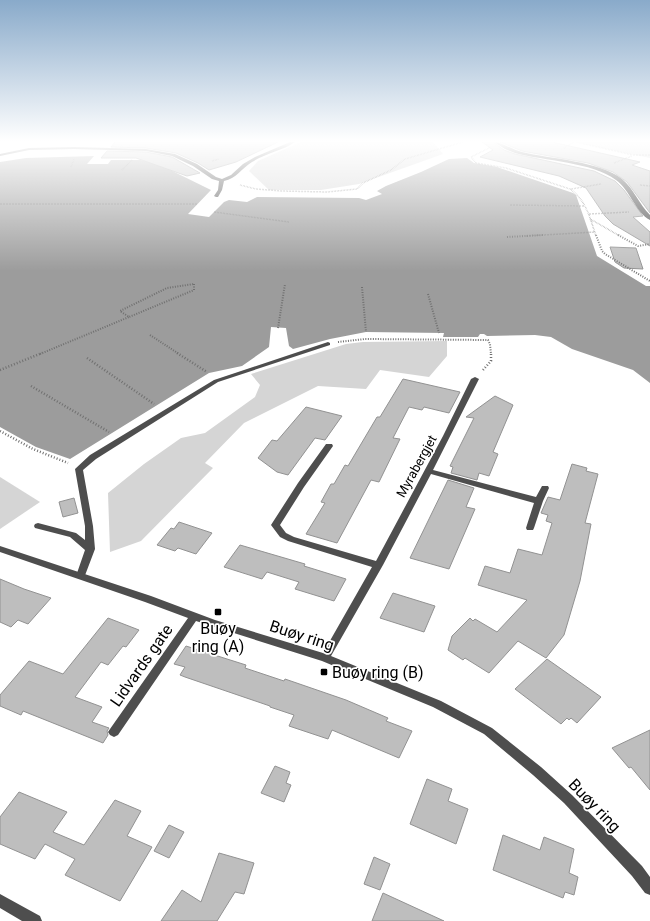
<svg xmlns="http://www.w3.org/2000/svg" width="650" height="921" viewBox="0 0 650 921" font-family="Roboto,sans-serif">
	<style>
		.green { fill: #d5d5d5 }
		.water { fill: #9c9c9c }
		.building { fill: #bebebe; stroke: #929292 }
		.lines { fill: none; stroke-linecap: round; stroke-linejoin: round }
		.path-far2 { stroke: #707070; stroke-width: 1.5; stroke-dasharray: 0.5 1; stroke-linecap: butt }
		.path-far1 { stroke: #707070; stroke-width: 2; stroke-dasharray: 1 1.5; stroke-linecap: butt }
		.path { stroke: #707070; stroke-width: 2.5; stroke-dasharray: 1 2; stroke-linecap: butt }
		.lane { fill: #4e4e4e; fill-rule: evenodd }
		.street { fill: #4e4e4e; fill-rule: evenodd }
		.poi-dot { fill: #000; stroke: #fff; stroke-width: 1.5 }
		.labels { text-anchor: middle; stroke-width: 3.5; stroke-linejoin: round; paint-order: stroke }
		.street-label { font-size: 13px; fill: #000; stroke: #fff }
		.near-poi-label { font-size: 16px; fill: #000; stroke: #fff }
		.near-street-label { font-size: 16px; fill: #000; stroke: #fff }
	</style>
	<rect width="100%" height="100%" fill="#fff"/>
	<g class="green">
		<path d="M301 142H433L443 154 359 184 321 190H269L249 171 258 161Z"/>
		<path d="M574 142H650V158Z"/>
		<path d="M447 341V356L429 377 380 370 366 389 318 386 244 423 205 463 213 468 141 541 110 552 108 493 144 464 181 438 205 433 255 397 260 385 251 374 346 344 363 342Z"/>
		<path d="M0 477 40 502 0 529Z"/>
	</g>
	<path class="water" d="M94 156 87 164H108L111 160H140L154 162 211 190 188 214 209 217 224 202 229 200 247 202 257 197 359 198 366 200 382 194 377 191 386 186 421 172 449 159 467 158 474 163 497 167 573 193 576 195 597 256 646 286H650V383L633 370 572 349 551 337 535 335 487 336 484 334H480L478 337H443L444 333 366 332 330 339 293 349 289 346 286 328 271 327 269 347 242 366 209 373 70 459 36 447 0 427V162L26 158Z"/>
	<g class="building">
		<path d="M115 142H278L236 162 209 170 198 163 176 153 146 148 111 147Z"/>
		<path d="M482 142H493L504 150 515 154 594 171 615 181 624 190 643 216 633 217 650 232V246L613 224 605 216 586 188 559 176 480 157 493 150Z"/>
		<path d="M500 142H552L640 162 632 165 650 171V213L627 182 613 172 588 163 522 151Z"/>
		<path d="M107 151 146 152 172 157 200 173 187 176 136 158H101Z"/>
		<path d="M610 247 636 248 643 269 624 268 615 262Z"/>
		<path d="M403 379 460 392 449 413 424 407 422 410 409 407 393 438 400 439 379 482 371 480 337 543 306 534 325 503 321 502 331 484H334L345 465 348 466 377 417H380Z"/>
		<path d="M495 396 513 405 493 452 498 454 489 476 479 473 477 480 451 473 453 467 450 466 474 418 466 417Z"/>
		<path d="M306 407 342 416 325 440 315 438 288 475 277 472 258 458 272 440 277 441Z"/>
		<path d="M572 464 587 468 586 471 598 474 585 523 591 524 580 581 564 635 546 658 518 641 489 673 465 658 463 660 448 650 452 636 470 618 473 621 475 619 497 632 527 600 478 585 485 566 510 573 518 549 542 555 552 523 546 521 548 515 541 513 548 497 560 500Z"/>
		<path d="M448 480 474 488 466 507 475 509 449 569 410 558Z"/>
		<path d="M74 498 78 513 63 517 59 502Z"/>
		<path d="M179 522 212 533 196 554 178 548 175 551 157 545 171 528 174 529Z"/>
		<path d="M240 545 305 564 304 566 346 579 334 601 295 589 299 582 267 572 262 579 224 567Z"/>
		<path d="M0 579 24 589 51 598 28 624 18 620 11 627 0 622Z"/>
		<path d="M393 593 435 606 424 632 380 618Z"/>
		<path d="M108 618 139 630 126 647 123 646 108 665 101 662 75 697 102 707 92 722 109 728 107 731 108 735 103 743 23 711 21 715 0 706V695L29 661 63 674Z"/>
		<path d="M186 646 246 665 245 668 284 681 285 679 346 700 388 718 386 721 412 731 399 758 332 730 328 739 289 726 294 715 270 707V706L185 677 180 675 185 667 174 664Z"/>
		<path d="M547 659 601 697 577 723 571 718 569 720 567 718 561 724 515 689Z"/>
		<path d="M650 730V790L631 767 629 768 612 748Z"/>
		<path d="M275 766 290 772 286 783 291 785 284 802 261 793Z"/>
		<path d="M427 779 452 789 448 801 468 809 456 844 410 824Z"/>
		<path d="M19 792 67 812 53 832 84 845 115 800 141 811 127 836 152 847 120 901 65 875 75 859 45 844 35 859 0 844V817Z"/>
		<path d="M169 825 184 832 169 858 154 851Z"/>
		<path d="M503 835 540 850 544 837 574 849 569 873 578 877 574 895 565 892 563 898 493 870Z"/>
		<path d="M219 853 254 863 244 894 235 892 217 921H161L182 890 201 902Z"/>
		<path d="M374 857 390 864 380 890 364 884Z"/>
		<path d="M383 893 444 921H372Z"/>
	</g>
	<g class="lines">
		<g class="path-far2">
			<path d="M576 142 633 155H650"/>
			<path d="M489 148 471 157 476 163 506 168 570 189C586 200 590 218 596 236"/>
			<path d="M564 148 574 142"/>
			<path d="M212 161 219 159"/>
			<path d="M614 163 632 156"/>
			<path d="M71 167 74 159"/>
			<path d="M122 170 132 160"/>
			<path d="M240 185 256 189 281 191 327 192 357 189 363 183 391 170 405 159 463 142"/>
			<path d="M640 185 650 186"/>
			<path d="M571 189 601 184"/>
			<path d="M0 204H198"/>
			<path d="M510 205 584 206"/>
			<path d="M214 212 289 222"/>
			<path d="M589 214 629 212"/>
			<path d="M590 219 620 236"/>
			<path d="M526 236 595 232"/>
		</g>
		<g class="path-far1">
			<path d="M596 235 602 251 605 254 650 281"/>
			<path d="M618 235 638 246 650 244"/>
			<path d="M507 237 543 235"/>
			<path d="M194 284V290L129 317 120 311 167 288Z"/>
			<path d="M362 287 366 332"/>
			<path d="M428 294 439 333"/>
			<path d="M278 328 285 284"/>
			<path d="M150 335 179 354"/>
			<path d="M338 342 365 339 488 340 490 344 491 354"/>
			<path d="M40 354 129 317"/>
		</g>
		<g class="path">
			<path d="M177 353 207 372"/>
			<path d="M87 358 154 404"/>
			<path d="M0 370 42 353"/>
			<path d="M483 370 491 361V353"/>
			<path d="M31 386 109 432"/>
			<path d="M0 431 33 449 68 463"/>
		</g>
		<path class="lane" d="M328 342 330 343V345L218 382 96 459 83 470 93 526 95 549 84 578 81 579 78 578 76 576 85 550 70 537 35 528 34 526 35 524 38 523 76 533 85 540V526L75 469 90 455 214 380Z"/>
		<g class="street">
			<path d="M290 142H295C282 151 266 153 252 162 242 168 236 179 224 181L222 190 218 197H216L214 196 218 190 219 181 212 179 193 166 172 156 146 151 74 149 29 150 0 156V154L29 148 74 147 146 149 175 154 197 164 216 177 222 179 231 175 243 164 255 157Z"/>
			<path d="M494 142C501 142 513 150 522 152 550 159 600 161 622 179 634 189 639 204 650 215V220C636 213 630 190 616 180 592 162 545 161 515 153L505 149Z"/>
			<path d="M475 377 479 379 433 470 536 497 542 486H548L549 488 543 501 534 528 533 530H527L526 528 534 503 431 474 383 565 331 656 441 701 492 728 541 767 572 795 642 866 650 877V895L645 893 632 876 564 803 533 775 484 734 433 707 322 661 196 621 118 735 114 737 110 735 108 732 110 729 188 618 145 602 0 552V546L151 596 215 620 323 653 372 567 288 541 280 537 271 525 298 483 326 444H332L333 446 304 487 280 525 286 533 294 537 376 561 443 436 471 379Z"/>
			<path d="M0 894 40 916 42 921H22L0 908Z"/>
		</g>
	</g>
	<linearGradient id="sky" x2="0" y2="1"><stop stop-color="#89aaca"/><stop offset="0.52" stop-color="#fff"/><stop offset="1" stop-color="#fff" stop-opacity="0"/></linearGradient>
	<rect width="650" height="271" fill="url(#sky)"/>
	<g class="poi-dot">
		<rect x="214" y="608" width="8" height="8" rx="2"/>
		<rect x="320" y="668" width="8" height="8" rx="2"/>
	</g>
	<g class="labels">
		<g class="street-label">
			<text transform="translate(416 466) rotate(-61)" y="5">Myrabergjet</text>
		</g>
		<g class="near-poi-label">
			<text x="218" y="634">Buøy<tspan x="218" dy="18">ring (A)</tspan></text>
			<text x="332" y="678" text-anchor="start">Buøy ring (B)</text>
		</g>
		<g class="near-street-label">
			<text transform="translate(302 635) rotate(18)" y="6">Buøy ring</text>
			<text transform="translate(141 665) rotate(-55)" y="6">Lidvards gate</text>
			<text transform="translate(595 805) rotate(46)" y="6">Buøy ring</text>
		</g>
	</g>
</svg>
